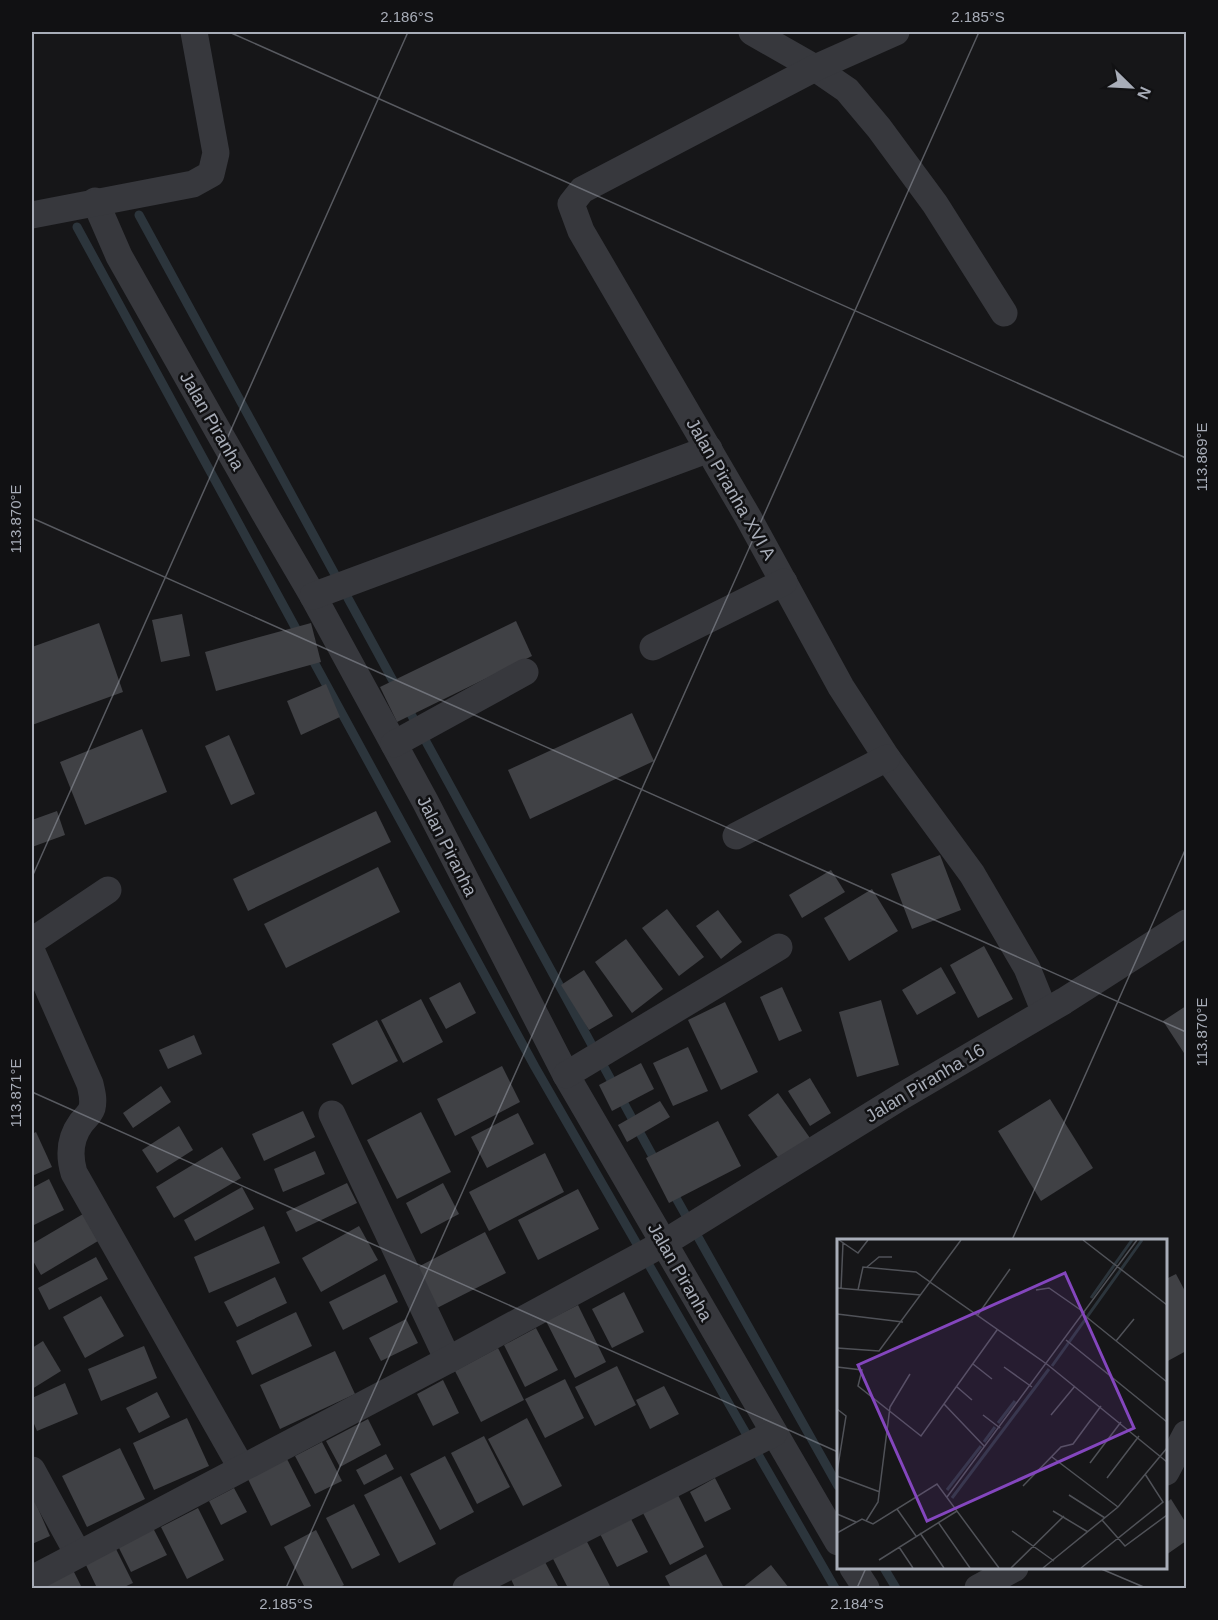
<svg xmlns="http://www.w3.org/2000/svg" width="1218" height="1620" viewBox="0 0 1218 1620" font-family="Arial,sans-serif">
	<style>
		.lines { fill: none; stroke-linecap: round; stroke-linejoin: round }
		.stream { stroke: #2c353c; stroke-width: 9 }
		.building { fill: #404145 }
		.street { stroke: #37383d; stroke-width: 27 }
		.ticks { fill: none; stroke: #a8adb8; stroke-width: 1.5; stroke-opacity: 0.45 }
		.labels { text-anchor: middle; stroke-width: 5; stroke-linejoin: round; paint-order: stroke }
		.street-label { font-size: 18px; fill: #a8adb8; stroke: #111113 }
		.inset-river { fill: none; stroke: #2c353c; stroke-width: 3 }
		.inset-road { fill: none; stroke: #505258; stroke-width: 1.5 }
		.view { fill: #8446be; fill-opacity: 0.15; stroke: #8446be; stroke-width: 3 }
		.inset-edge { fill: none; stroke: #a8adb8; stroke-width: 3 }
		.neatline { fill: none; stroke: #a8adb8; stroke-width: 2 }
		.ticks-label { font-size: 15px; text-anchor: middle; fill: #a8adb8 }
	</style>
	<rect width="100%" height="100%" fill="#161618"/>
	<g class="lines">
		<g class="stream">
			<path d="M139 215 398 690"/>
			<path d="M77 227 300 636"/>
			<path d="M309 653 535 1067 835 1588"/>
			<path d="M406 705 657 1164"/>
			<path d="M671 1189 838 1486"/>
			<path d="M884 1568 896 1588"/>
		</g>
	</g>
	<g class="building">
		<path d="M182 614 190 656 161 662 152 620Z"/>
		<path d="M516 621 532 656 397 722 380 687Z"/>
		<path d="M99 623 123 692 32 725V647Z"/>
		<path d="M311 623 321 662 216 691 205 652Z"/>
		<path d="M326 684 340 717 301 735 287 701Z"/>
		<path d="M632 713 654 761 530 819 508 770Z"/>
		<path d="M142 729 167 792 85 825 60 762Z"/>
		<path d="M229 735 255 794 231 805 205 746Z"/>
		<path d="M57 811 65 835 32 847V820Z"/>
		<path d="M376 811 391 842 248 911 233 879Z"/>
		<path d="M940 855 961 910 912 929 891 874Z"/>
		<path d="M378 867 400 912 286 968 264 924Z"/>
		<path d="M831 870 845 892 802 918 789 895Z"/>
		<path d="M872 889 898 931 849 961 824 918Z"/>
		<path d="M667 909 704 957 679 976 642 928Z"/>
		<path d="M718 910 742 942 721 959 696 926Z"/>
		<path d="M626 939 663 989 632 1013 595 962Z"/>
		<path d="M984 946 1013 999 978 1018 950 965Z"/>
		<path d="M941 967 956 993 917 1015 902 990Z"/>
		<path d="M584 970 613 1016 589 1030 561 985Z"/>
		<path d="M460 982 476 1013 446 1029 429 998Z"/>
		<path d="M782 987 802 1031 779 1041 760 997Z"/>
		<path d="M421 999 443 1042 403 1063 381 1020Z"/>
		<path d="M881 1000 899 1065 857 1077 839 1012Z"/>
		<path d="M725 1002 758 1072 721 1090 688 1020Z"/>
		<path d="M1186 1006V1056L1163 1021Z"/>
		<path d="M377 1020 398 1061 352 1085 332 1044Z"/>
		<path d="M194 1035 202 1054 168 1069 159 1050Z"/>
		<path d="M688 1047 708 1091 673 1106 653 1063Z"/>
		<path d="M641 1063 654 1089 612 1111 599 1085Z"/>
		<path d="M502 1066 520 1102 455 1136 437 1099Z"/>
		<path d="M810 1078 831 1113 810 1126 788 1091Z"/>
		<path d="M161 1086 171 1102 133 1128 123 1113Z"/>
		<path d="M778 1093 810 1138 780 1160 748 1115Z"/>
		<path d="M1050 1099 1093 1168 1041 1201 998 1131Z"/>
		<path d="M660 1101 670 1117 627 1142 618 1125Z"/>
		<path d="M303 1111 315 1137 264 1161 252 1134Z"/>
		<path d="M421 1112 451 1172 397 1199 367 1140Z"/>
		<path d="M518 1113 534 1144 487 1168 471 1137Z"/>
		<path d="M718 1121 741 1166 669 1203 646 1158Z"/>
		<path d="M179 1126 193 1150 157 1173 142 1150Z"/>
		<path d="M36 1132 52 1167 32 1176V1134Z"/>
		<path d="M222 1147 241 1178 174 1218 156 1187Z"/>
		<path d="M315 1151 325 1174 283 1192 274 1169Z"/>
		<path d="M545 1153 564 1192 489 1231 469 1192Z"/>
		<path d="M49 1179 64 1210 32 1226V1188Z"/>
		<path d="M347 1183 357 1203 296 1232 286 1212Z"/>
		<path d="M443 1183 459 1214 421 1234 406 1203Z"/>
		<path d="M242 1187 254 1209 195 1241 184 1220Z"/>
		<path d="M578 1189 599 1229 538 1260 518 1220Z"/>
		<path d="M83 1214 98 1241 41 1275 32 1259V1244Z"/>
		<path d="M264 1226 280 1263 209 1293 194 1257Z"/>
		<path d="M359 1226 378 1260 321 1292 302 1258Z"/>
		<path d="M485 1232 506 1273 437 1308 416 1268Z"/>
		<path d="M96 1257 108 1279 49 1310 38 1288Z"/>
		<path d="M385 1274 398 1302 343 1330 329 1302Z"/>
		<path d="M1176 1274 1186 1293V1351L1166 1362V1279Z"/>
		<path d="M275 1277 287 1303 237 1327 224 1302Z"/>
		<path d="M624 1292 644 1332 612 1348 592 1309Z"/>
		<path d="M101 1296 124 1336 85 1358 63 1317Z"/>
		<path d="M578 1305 606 1362 575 1378 546 1321Z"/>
		<path d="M296 1312 312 1346 252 1375 236 1341Z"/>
		<path d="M406 1319 418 1343 381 1361 369 1338Z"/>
		<path d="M536 1328 558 1370 525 1387 504 1345Z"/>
		<path d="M43 1341 61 1371 32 1389V1348Z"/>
		<path d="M144 1346 157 1378 101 1401 88 1369Z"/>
		<path d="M498 1348 524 1400 481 1422 455 1371Z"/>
		<path d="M335 1351 355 1394 280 1429 260 1385Z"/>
		<path d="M617 1366 636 1405 595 1426 575 1387Z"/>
		<path d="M565 1379 584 1418 545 1438 525 1399Z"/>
		<path d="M443 1380 459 1413 433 1426 417 1394Z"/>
		<path d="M65 1383 78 1414 37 1431 32 1419V1398Z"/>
		<path d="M664 1386 679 1414 650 1429 636 1400Z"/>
		<path d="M157 1392 170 1417 139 1433 126 1408Z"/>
		<path d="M187 1418 209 1466 154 1490 133 1443Z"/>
		<path d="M527 1418 562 1486 523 1506 488 1439Z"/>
		<path d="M368 1419 381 1445 340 1467 326 1441Z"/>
		<path d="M484 1436 510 1487 477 1504 451 1453Z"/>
		<path d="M322 1442 342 1481 315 1494 295 1456Z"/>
		<path d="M120 1448 145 1499 87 1527 62 1476Z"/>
		<path d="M386 1454 394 1469 364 1485 356 1470Z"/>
		<path d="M445 1456 474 1512 440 1530 410 1474Z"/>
		<path d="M286 1457 311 1506 271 1526 247 1477Z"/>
		<path d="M401 1476 436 1544 399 1563 364 1495Z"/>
		<path d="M715 1478 731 1509 705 1522 690 1492Z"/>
		<path d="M234 1488 247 1512 221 1525 209 1501Z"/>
		<path d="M678 1495 704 1547 670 1565 643 1513Z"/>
		<path d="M34 1499 50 1536 32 1544V1500Z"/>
		<path d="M1171 1499 1186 1523V1541L1166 1555V1503Z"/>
		<path d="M354 1504 380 1555 352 1569 326 1518Z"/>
		<path d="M198 1508 224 1560 187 1579 161 1527Z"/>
		<path d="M629 1515 648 1552 617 1567 598 1530Z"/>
		<path d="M152 1526 167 1555 131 1572 117 1544Z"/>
		<path d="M316 1530 344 1585 338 1588H305L284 1547Z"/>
		<path d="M584 1536 611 1588H568L550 1553Z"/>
		<path d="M115 1547 133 1583 122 1588H97L85 1563Z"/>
		<path d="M706 1554 724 1588H671L665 1576Z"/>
		<path d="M545 1562 559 1588H515L511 1579Z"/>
		<path d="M771 1565 789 1588H742Z"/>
		<path d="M73 1570 82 1588H38Z"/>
	</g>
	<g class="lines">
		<g class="street">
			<path d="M752 32 815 68 847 90 879 128 935 204 1004 313"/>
			<path d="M896 32 815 68 582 190 571 204 581 231 748 517 841 687 887 758 972 874 1027 968 1044 1010"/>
			<path d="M95 201 119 256 264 512 313 596 425 801 566 1075 838 1542"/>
			<path d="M32 215 193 184 211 174 216 153 194 32"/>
			<path d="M313 596 709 449"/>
			<path d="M653 647 784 582"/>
			<path d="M394 744 525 672"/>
			<path d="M736 836 887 758"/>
			<path d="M32 941 108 890"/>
			<path d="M32 952 90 1084C92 1093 94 1099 92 1108 90 1114 85 1118 81 1123 70 1138 69 1156 74 1173L241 1467"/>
			<path d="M566 1075 779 947"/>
			<path d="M332 1114 448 1360"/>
			<path d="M32 1470 78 1554"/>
			<path d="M1166 1472 1186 1434"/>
			<path d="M853 1568 866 1588"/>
			<path d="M32 1579 448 1360 664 1243 902 1096 1064 1001 1186 923"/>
			<path d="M466 1588 774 1433"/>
			<path d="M978 1588 1015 1568"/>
		</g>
	</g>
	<path class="ticks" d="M229 32 1186 458M32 518 1186 1032M32 877 408 32M32 1092 838 1452M1012 1240 1186 848M1099 1568 1146 1588M286 1588 979 32M857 1588 866 1568"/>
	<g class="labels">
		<g class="street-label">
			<text transform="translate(212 421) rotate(60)" y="6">Jalan Piranha</text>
			<text transform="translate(731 489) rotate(60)" y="6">Jalan Piranha XVI A</text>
			<text transform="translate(447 846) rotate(63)" y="6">Jalan Piranha</text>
			<text transform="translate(925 1083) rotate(-31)" y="6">Jalan Piranha 16</text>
			<text transform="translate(680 1272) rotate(60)" y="6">Jalan Piranha</text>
		</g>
	</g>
	<g transform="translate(837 1239)">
		<rect width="330" height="330" fill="#161618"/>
		<path class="inset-river" d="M254 59 295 1M215 127 305 1M161 184 178 162M147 203 158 188M110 251 144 207M115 259 212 130"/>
		<path class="inset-road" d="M2 1 21 14 31 1M124 1 93 43 211 126 330 223M246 1 330 66M30 28 42 18H55M0 49 84 56M4 50 6 4M199 51 212 49 248 74M0 75 66 83M247 76 330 143M140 77 173 30M229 101 330 183M279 102 297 80M0 109 42 112 93 43 79 33 26 28 21 51M136 125 155 140M0 128 25 131 21 147 84 197 160 91M167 128 195 148M120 148 135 161M107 165 148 208M0 170 9 177 0 233M146 176 163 189M214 176 238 147M215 218 281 268M253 224 284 183M0 237 43 253M270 239 302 197M186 247 224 208 236 205 264 167M232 256 268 279M110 258 300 1M60 270 79 297M216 272 251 293M0 275 19 283M265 281 288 307 330 276M29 282 41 263 53 168 73 135M101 283 133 329M175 292 217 322M0 294 25 280 36 285 100 245 162 329M83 294 107 329M62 308 76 329M42 321 120 272M174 329 227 277M206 329 281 268 330 209M244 329 326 263 308 235"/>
		<path class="view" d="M228 34 297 189 90 282 21 126Z"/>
		<rect width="330" height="330" class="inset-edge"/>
	</g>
	<rect width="1218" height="1620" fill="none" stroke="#111113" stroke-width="66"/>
	<g transform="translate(1131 87) rotate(114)" stroke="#111113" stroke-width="4.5" paint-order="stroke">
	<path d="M0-4.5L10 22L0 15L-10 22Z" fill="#a8adb8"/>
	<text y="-9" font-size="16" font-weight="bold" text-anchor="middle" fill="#a8adb8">N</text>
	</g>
	<rect x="33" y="33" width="1152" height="1554" class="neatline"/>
	<g class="ticks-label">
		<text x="407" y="22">2.186°S</text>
		<text x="978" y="22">2.185°S</text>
		<text transform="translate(1202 457) rotate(-90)" y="5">113.869°E</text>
		<text transform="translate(16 519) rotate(-90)" y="5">113.870°E</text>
		<text transform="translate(1202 1032) rotate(-90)" y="5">113.870°E</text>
		<text transform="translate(16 1093) rotate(-90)" y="5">113.871°E</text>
		<text x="286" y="1609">2.185°S</text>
		<text x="857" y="1609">2.184°S</text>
	</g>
</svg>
